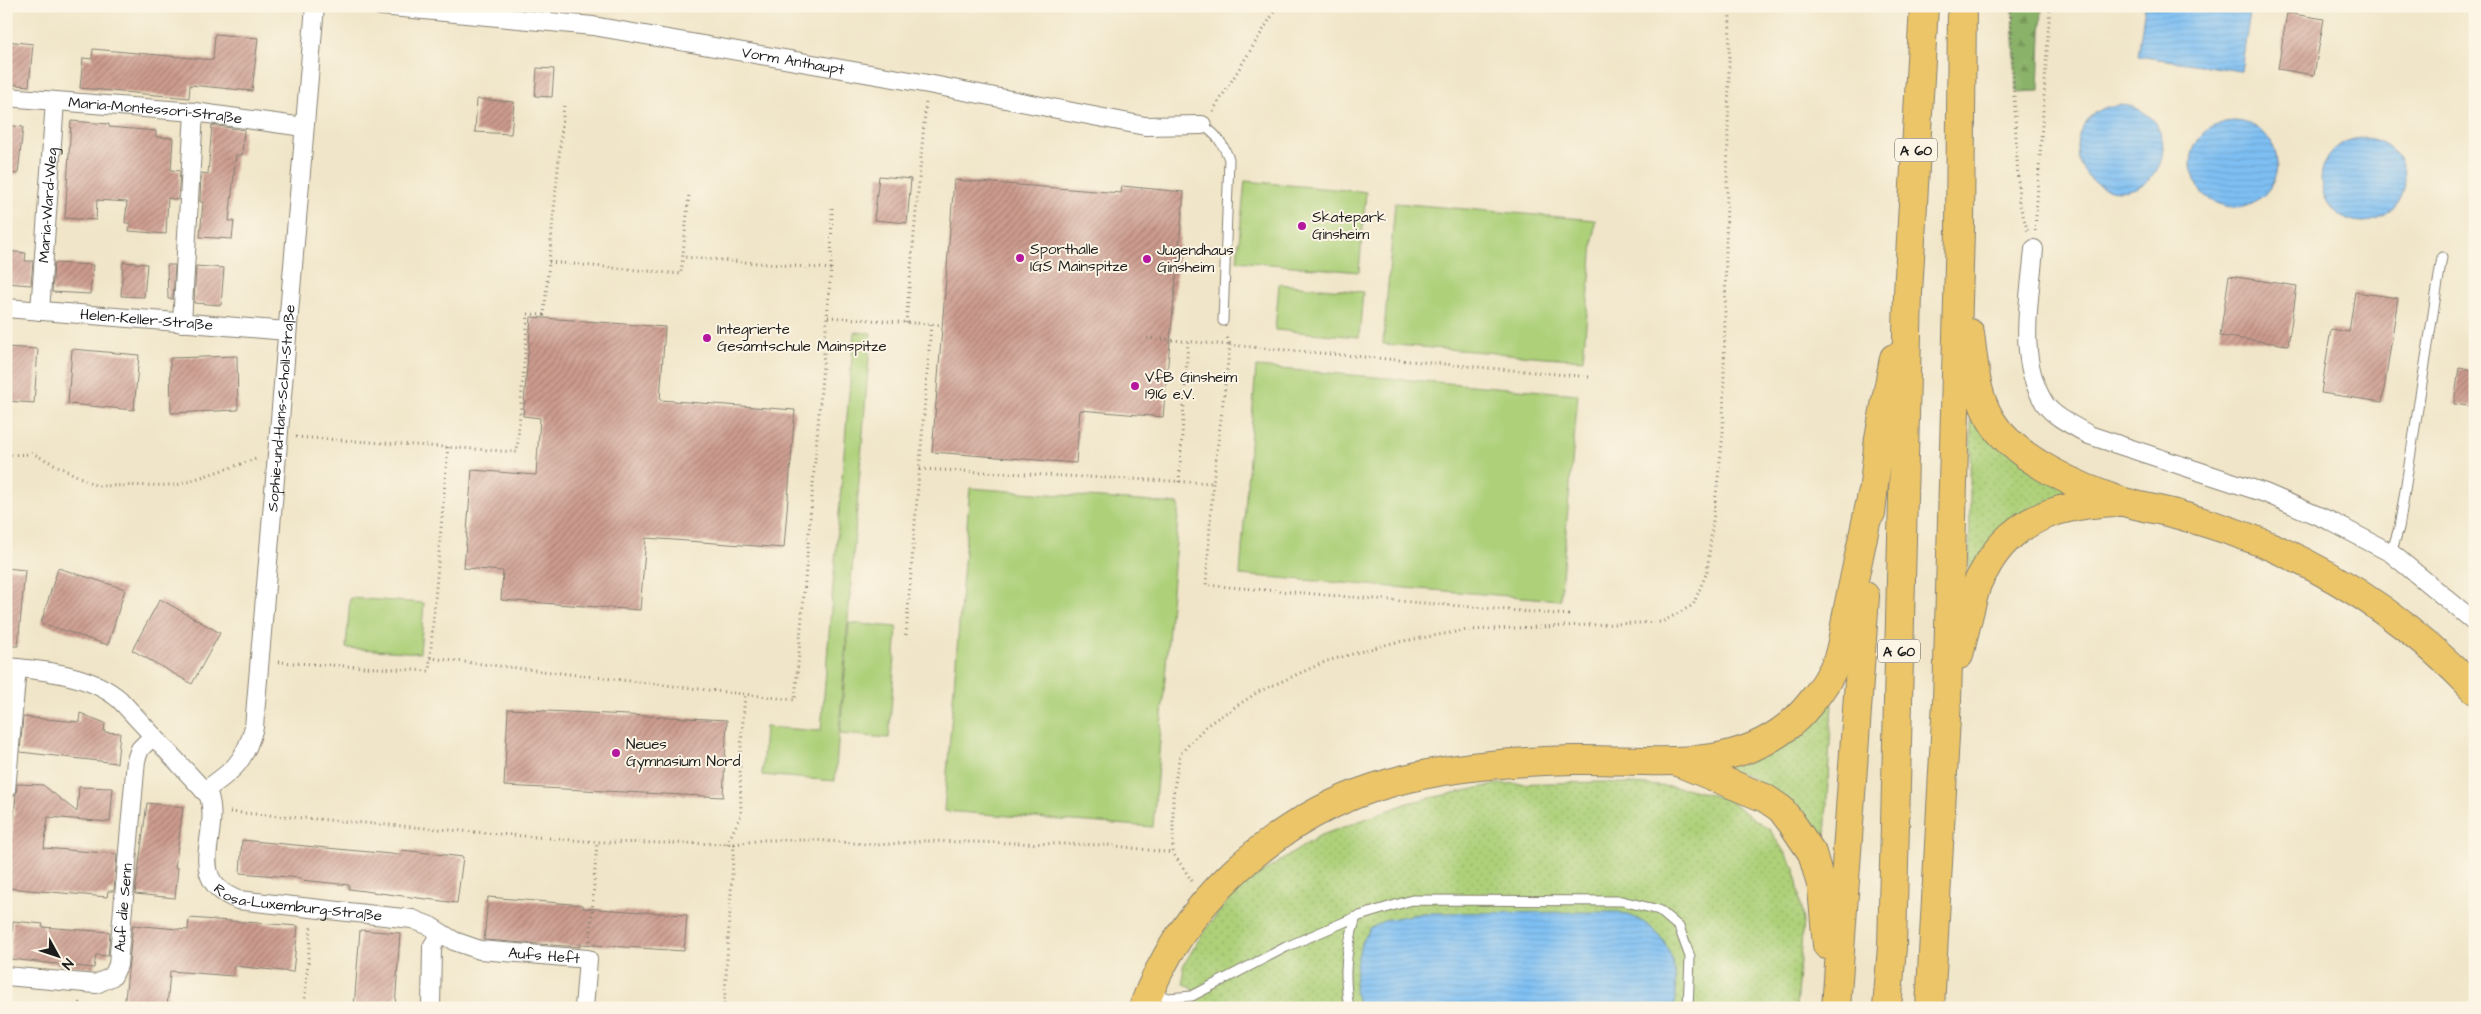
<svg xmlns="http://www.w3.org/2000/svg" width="2481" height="1014" viewBox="0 0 2481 1014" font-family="'Architects Daughter',sans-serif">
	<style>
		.grass { fill: url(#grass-dots); stroke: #64764a }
		.forest { fill: url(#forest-firs); stroke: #536742 }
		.park { fill: #add079; stroke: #64764a }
		.water { fill: url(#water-rules); stroke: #4d6e88 }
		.building { fill: url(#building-hatch) }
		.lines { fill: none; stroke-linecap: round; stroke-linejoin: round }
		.service-casing { stroke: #868072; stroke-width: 11 }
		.minor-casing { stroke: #868072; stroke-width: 20 }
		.motorway-casing { stroke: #868072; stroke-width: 30 }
		.path { stroke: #868072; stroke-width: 3; stroke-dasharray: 1 4; stroke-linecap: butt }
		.service { stroke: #fff; stroke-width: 9 }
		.minor { stroke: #fff; stroke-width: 18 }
		.motorway { stroke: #ecc569; stroke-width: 28 }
		.poi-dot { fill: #b5179e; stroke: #fcf5e5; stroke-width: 2 }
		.labels { text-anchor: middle; stroke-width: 4; stroke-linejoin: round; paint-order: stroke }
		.shield { fill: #fcf5e5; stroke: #5f5d58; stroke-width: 1 }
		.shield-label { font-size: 14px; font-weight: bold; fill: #1c1c1c }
		.street-label { font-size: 15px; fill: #1c1c1c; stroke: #fcf5e5 }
		.poi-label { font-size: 15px; fill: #1c1c1c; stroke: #fcf5e5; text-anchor: start }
	</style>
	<defs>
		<pattern id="grass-dots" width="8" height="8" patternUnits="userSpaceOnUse" patternTransform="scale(1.25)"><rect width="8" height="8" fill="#add079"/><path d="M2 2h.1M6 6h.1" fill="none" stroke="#94b268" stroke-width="1.8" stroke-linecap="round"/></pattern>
		<pattern id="forest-firs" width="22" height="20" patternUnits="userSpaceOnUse" patternTransform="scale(1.25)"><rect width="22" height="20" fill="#8ab269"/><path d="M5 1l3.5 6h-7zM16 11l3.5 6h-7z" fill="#76985a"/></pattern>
		<pattern id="water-rules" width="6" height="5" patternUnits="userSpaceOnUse" patternTransform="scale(1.25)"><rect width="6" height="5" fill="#7ebff3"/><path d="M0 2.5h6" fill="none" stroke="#6ca4d0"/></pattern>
		<pattern id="building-hatch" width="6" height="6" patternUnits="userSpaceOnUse" patternTransform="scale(1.25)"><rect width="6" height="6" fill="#cc9b8e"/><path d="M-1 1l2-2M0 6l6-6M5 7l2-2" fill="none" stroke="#a57e73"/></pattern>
	</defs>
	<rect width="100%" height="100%" fill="#fcf5e5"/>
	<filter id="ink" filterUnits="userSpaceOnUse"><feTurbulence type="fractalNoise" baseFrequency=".02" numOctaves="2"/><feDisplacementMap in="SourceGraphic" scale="10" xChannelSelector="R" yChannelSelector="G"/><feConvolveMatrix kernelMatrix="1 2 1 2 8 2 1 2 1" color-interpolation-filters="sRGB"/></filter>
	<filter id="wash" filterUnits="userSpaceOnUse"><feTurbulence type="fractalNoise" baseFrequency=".0096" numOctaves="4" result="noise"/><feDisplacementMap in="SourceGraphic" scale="20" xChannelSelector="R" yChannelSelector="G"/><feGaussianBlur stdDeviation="1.12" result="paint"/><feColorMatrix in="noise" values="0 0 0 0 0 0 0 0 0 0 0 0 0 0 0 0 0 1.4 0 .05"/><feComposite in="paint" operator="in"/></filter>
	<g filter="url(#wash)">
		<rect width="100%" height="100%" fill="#f0e5c8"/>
		<g class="grass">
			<path d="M1971 411 1981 427 2093 496 1969 573Z"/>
			<path d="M1826 700 1832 703 1825 839 1817 838 1775 791 1746 775 1713 766Z"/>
			<path d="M1606 782 1685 788 1726 799 1770 830 1795 869 1803 921 1796 1008H1195L1197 1006 1192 987 1184 984 1183 966 1204 931 1237 889 1319 836 1411 802 1497 784Z"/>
		</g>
		<path class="forest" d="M2013 6H2042L2039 91 2016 92Z"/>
		<g class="park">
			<path d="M1245 181 1366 192 1359 272 1237 261Z"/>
			<path d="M1395 203 1595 220 1583 360 1383 344Z"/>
			<path d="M1279 284 1363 292 1359 337 1275 330Z"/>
			<path d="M854 332 871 333 835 781 762 775 765 727 821 731Z"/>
			<path d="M1256 367 1578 394 1560 600 1240 575Z"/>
			<path d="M970 488 1179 504 1153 827 944 811Z"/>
			<path d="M350 598 424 603 420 653 346 648Z"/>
			<path d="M849 623 897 627 889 738 840 734Z"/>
		</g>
		<g class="water">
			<path d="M2145 6H2251L2241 71 2138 56Z"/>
			<circle cx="2120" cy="148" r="43"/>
			<circle cx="2234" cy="164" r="43"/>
			<circle cx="2363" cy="180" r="42"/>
			<path d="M1619 912C1668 926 1680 960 1674 1008H1359L1355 992 1356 965 1361 944 1370 929 1385 920 1423 913Z"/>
		</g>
		<g id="blocks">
			<g class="building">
				<path d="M2287 13 2324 19 2314 75 2278 69Z"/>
				<path d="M215 34 258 38 252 91 190 85 189 98 80 88 83 58 92 59 93 49 213 60Z"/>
				<path d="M6 41 33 44 29 86 6 84Z"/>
				<path d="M537 68 554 69 552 97 535 96Z"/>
				<path d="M477 99 514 102 511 134 475 132Z"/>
				<path d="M71 121 109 124V127L156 131V137L173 138 171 170 180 171 178 200 168 198 166 234 129 231 130 223H125L127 202 97 200 96 220 65 218Z"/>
				<path d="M6 125 23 127 18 174 6 173Z"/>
				<path d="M212 125 244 130 242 155H236L229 221H234L232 239 200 237 203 202H200L201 173 208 174Z"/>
				<path d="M879 176 911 179 907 223 874 220Z"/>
				<path d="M954 180 1121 193 1122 186 1184 192 1163 417 1080 410 1076 463 932 452Z"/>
				<path d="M6 251 26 253 25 261H33L31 285 6 283Z"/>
				<path d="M123 262 147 264 144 297 121 296Z"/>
				<path d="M54 263 93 265 90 294 52 292Z"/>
				<path d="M167 265H175L173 299H168Z"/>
				<path d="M196 266 224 268 221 305 194 303Z"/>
				<path d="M2229 276 2297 286 2288 345 2220 336Z"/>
				<path d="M2355 292 2398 298 2382 402 2321 393 2331 329 2349 332Z"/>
				<path d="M531 317 665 327 660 400 795 410 784 548 646 538 640 610 501 600 503 571 464 568 472 470 536 475 540 418 523 416Z"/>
				<path d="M6 347 38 349 34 403 6 401Z"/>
				<path d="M72 349 139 355 134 410 68 404Z"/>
				<path d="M237 356 238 410 171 413 170 358Z"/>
				<path d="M2459 368 2475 370V407L2454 404Z"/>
				<path d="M6 568 25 570 18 646H6Z"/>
				<path d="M58 568 125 589 108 645 41 623Z"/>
				<path d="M160 599 220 633 192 684 132 650Z"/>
				<path d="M508 709 727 720 723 797 504 786Z"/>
				<path d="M80 713 105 723 104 732 120 733 117 763 20 752 23 717 79 722Z"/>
				<path d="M17 784 43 785 77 812 79 787 113 788 110 822 48 817 44 848 117 854 114 891H108L107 897 7 888Z"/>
				<path d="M147 803 183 807 175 868H178L175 898 135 894Z"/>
				<path d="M242 840 401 855 402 850 463 857 457 903 349 889V885L301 880V878L240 873Z"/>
				<path d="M488 897 583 905V908L687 915 684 951 580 944V947L484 940Z"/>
				<path d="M189 918 298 926 293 972 234 966 233 976 170 971 167 1008H124L133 925 188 930Z"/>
				<path d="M13 921 43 924 42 927 110 932 108 956 96 955 94 968 10 959Z"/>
				<path d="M360 930 400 933 395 1008H354Z"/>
			</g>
		</g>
	</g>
	<g filter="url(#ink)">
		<use href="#blocks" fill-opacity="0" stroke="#868072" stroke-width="1"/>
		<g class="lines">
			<defs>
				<g id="service">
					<path d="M1202 125C1217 134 1223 144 1229 159L1223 321"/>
					<path d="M2391 553 2399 528 2442 257"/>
					<path d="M1153 993 1168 998 1192 996 1286 947 1356 917 1412 900 1622 901 1659 910 1679 927 1690 957 1688 1008"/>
					<path d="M1349 1008C1343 973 1346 950 1356 917"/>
				</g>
				<g id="minor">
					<path id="s1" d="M381 6 593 26 928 84 1145 126 1202 125"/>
					<path id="s2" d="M6 97 194 112 304 127"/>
					<path d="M2034 249C2030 298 2016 359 2045 404 2055 418 2075 426 2089 435L2265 493 2330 521 2391 553 2475 622"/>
					<path id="s3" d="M6 308 287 331"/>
					<path id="s4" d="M40 311 55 101"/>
					<path d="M182 323 194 112"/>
					<path id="s5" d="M6 667C44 670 92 675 120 700L209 796C221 836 183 879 238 900L412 919 430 926 454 941 480 950 588 959 584 1008"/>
					<path d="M6 790 17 668"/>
					<path id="s6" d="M204 791C233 771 245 762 254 727L315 6"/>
					<path id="s7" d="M6 976 96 984 113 976 118 965 136 760 140 749 153 736"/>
					<path d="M431 1008 432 947 440 933"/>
				</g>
				<g id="motorway">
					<path d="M1970 333C1974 363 1975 394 1991 420 2014 459 2082 489 2124 502 2142 507 2161 510 2179 515 2211 524 2242 534 2272 547 2349 581 2418 630 2475 690"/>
					<path d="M1871 513 1879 438 1894 358"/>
					<path d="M1959 655C1965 631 1970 607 1977 584 1980 577 1985 570 1988 564 2016 516 2065 504 2117 502"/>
					<path d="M1680 763 1765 798 1781 809 1791 822 1812 853 1822 888 1827 945"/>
					<path d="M1143 1008C1180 906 1271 822 1373 788 1437 767 1507 762 1573 760 1656 758 1749 779 1809 705 1820 692 1832 674 1838 658 1843 642 1845 624 1848 608 1856 570 1864 532 1872 494"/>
					<path d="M1836 1008 1865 596"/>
					<path d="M1887 1008 1892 947 1908 293 1924 6"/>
					<path d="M1930 1008 1947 700 1960 229 1962 6"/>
				</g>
			</defs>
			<use href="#service" class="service-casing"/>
			<use href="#minor" class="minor-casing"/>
			<use href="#motorway" class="motorway-casing"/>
			<g class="path">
				<path d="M2010 6 2019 202 2028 232"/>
				<path d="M1213 111 1278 6"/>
				<path d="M2035 231 2050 6"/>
				<path d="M549 262 681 274 689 194"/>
				<path d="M831 269 832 207"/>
				<path d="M828 317 942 325"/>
				<path d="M906 323 926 102"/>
				<path d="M1147 338 1230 345 1226 334"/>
				<path d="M296 437 517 452 528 314 544 315 564 105"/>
				<path d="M6 455 34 454 97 486 177 485 259 458"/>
				<path d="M920 469 1213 483"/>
				<path d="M1179 482 1188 342"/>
				<path d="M1569 615 1206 585 1213 483 1230 345 1590 377"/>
				<path d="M906 635 931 325"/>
				<path d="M430 658 795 700 831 269 683 257"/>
				<path d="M278 662 429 671 448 446"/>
				<path d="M230 812 597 842 734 844 724 1008"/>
				<path d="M727 844 741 815 740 759 745 694"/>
				<path d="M734 844 763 840H814L878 845 924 841 1108 845 1173 853"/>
				<path d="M1192 881 1173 853V794L1180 754 1207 725 1258 692 1327 661 1392 643 1467 630 1662 622 1693 605 1707 572 1723 435 1730 6"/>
				<path d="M590 941 597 842"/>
				<path d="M79 1008 80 1001"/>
				<path d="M304 1008 311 926"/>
			</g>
			<use href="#service" class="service"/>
			<use href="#minor" class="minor"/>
			<use href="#motorway" class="motorway"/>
		</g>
	</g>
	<g class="poi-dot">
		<circle cx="1302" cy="226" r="5"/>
		<circle cx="1020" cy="258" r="5"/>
		<circle cx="1147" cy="259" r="5"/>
		<circle cx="707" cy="338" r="5"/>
		<circle cx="1135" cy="386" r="5"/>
		<circle cx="616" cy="753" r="5"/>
	</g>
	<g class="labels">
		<g class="shield">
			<rect x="1895" y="138.5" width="42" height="23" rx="4"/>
			<rect x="1878" y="639.5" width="42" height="23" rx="4"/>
		</g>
		<g class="shield-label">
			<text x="1916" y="155">A 60</text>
			<text x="1899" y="656">A 60</text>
		</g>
		<g class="street-label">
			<text dy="5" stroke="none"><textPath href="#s1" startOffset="416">Vorm Anthaupt</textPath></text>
			<text dy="5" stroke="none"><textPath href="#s2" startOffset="150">Maria-Montessori-Straße</textPath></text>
			<text dy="5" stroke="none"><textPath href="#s4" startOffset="106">Maria-Ward-Weg</textPath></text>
			<text dy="5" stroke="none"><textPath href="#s3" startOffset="141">Helen-Keller-Straße</textPath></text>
			<text dy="5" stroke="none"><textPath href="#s6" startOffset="404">Sophie-und-Hans-Scholl-Straße</textPath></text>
			<text dy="5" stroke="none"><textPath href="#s5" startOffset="430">Rosa-Luxemburg-Straße</textPath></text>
			<text dy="5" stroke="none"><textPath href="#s7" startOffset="179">Auf die Senn</textPath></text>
			<text dy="5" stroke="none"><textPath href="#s5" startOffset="685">Aufs Heft</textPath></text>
		</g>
		<g class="poi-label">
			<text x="1312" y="222">Skatepark<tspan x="1312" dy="17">Ginsheim</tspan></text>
			<text x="1030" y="254">Sporthalle<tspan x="1030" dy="17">IGS Mainspitze</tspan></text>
			<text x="1157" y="255">Jugendhaus<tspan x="1157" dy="17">Ginsheim</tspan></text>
			<text x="717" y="334">Integrierte<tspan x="717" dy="17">Gesamtschule Mainspitze</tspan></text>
			<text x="1145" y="382">VfB Ginsheim<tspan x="1145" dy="17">1916 e.V.</tspan></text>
			<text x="626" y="749">Neues<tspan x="626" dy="17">Gymnasium Nord</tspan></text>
		</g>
	</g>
	<rect width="2481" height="1014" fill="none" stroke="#fcf5e5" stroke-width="25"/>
	<g transform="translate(58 956) rotate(130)" stroke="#fcf5e5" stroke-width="4" paint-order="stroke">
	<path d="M0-4L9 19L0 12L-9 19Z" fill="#1c1c1c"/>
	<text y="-8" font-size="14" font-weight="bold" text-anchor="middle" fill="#1c1c1c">N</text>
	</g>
</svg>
